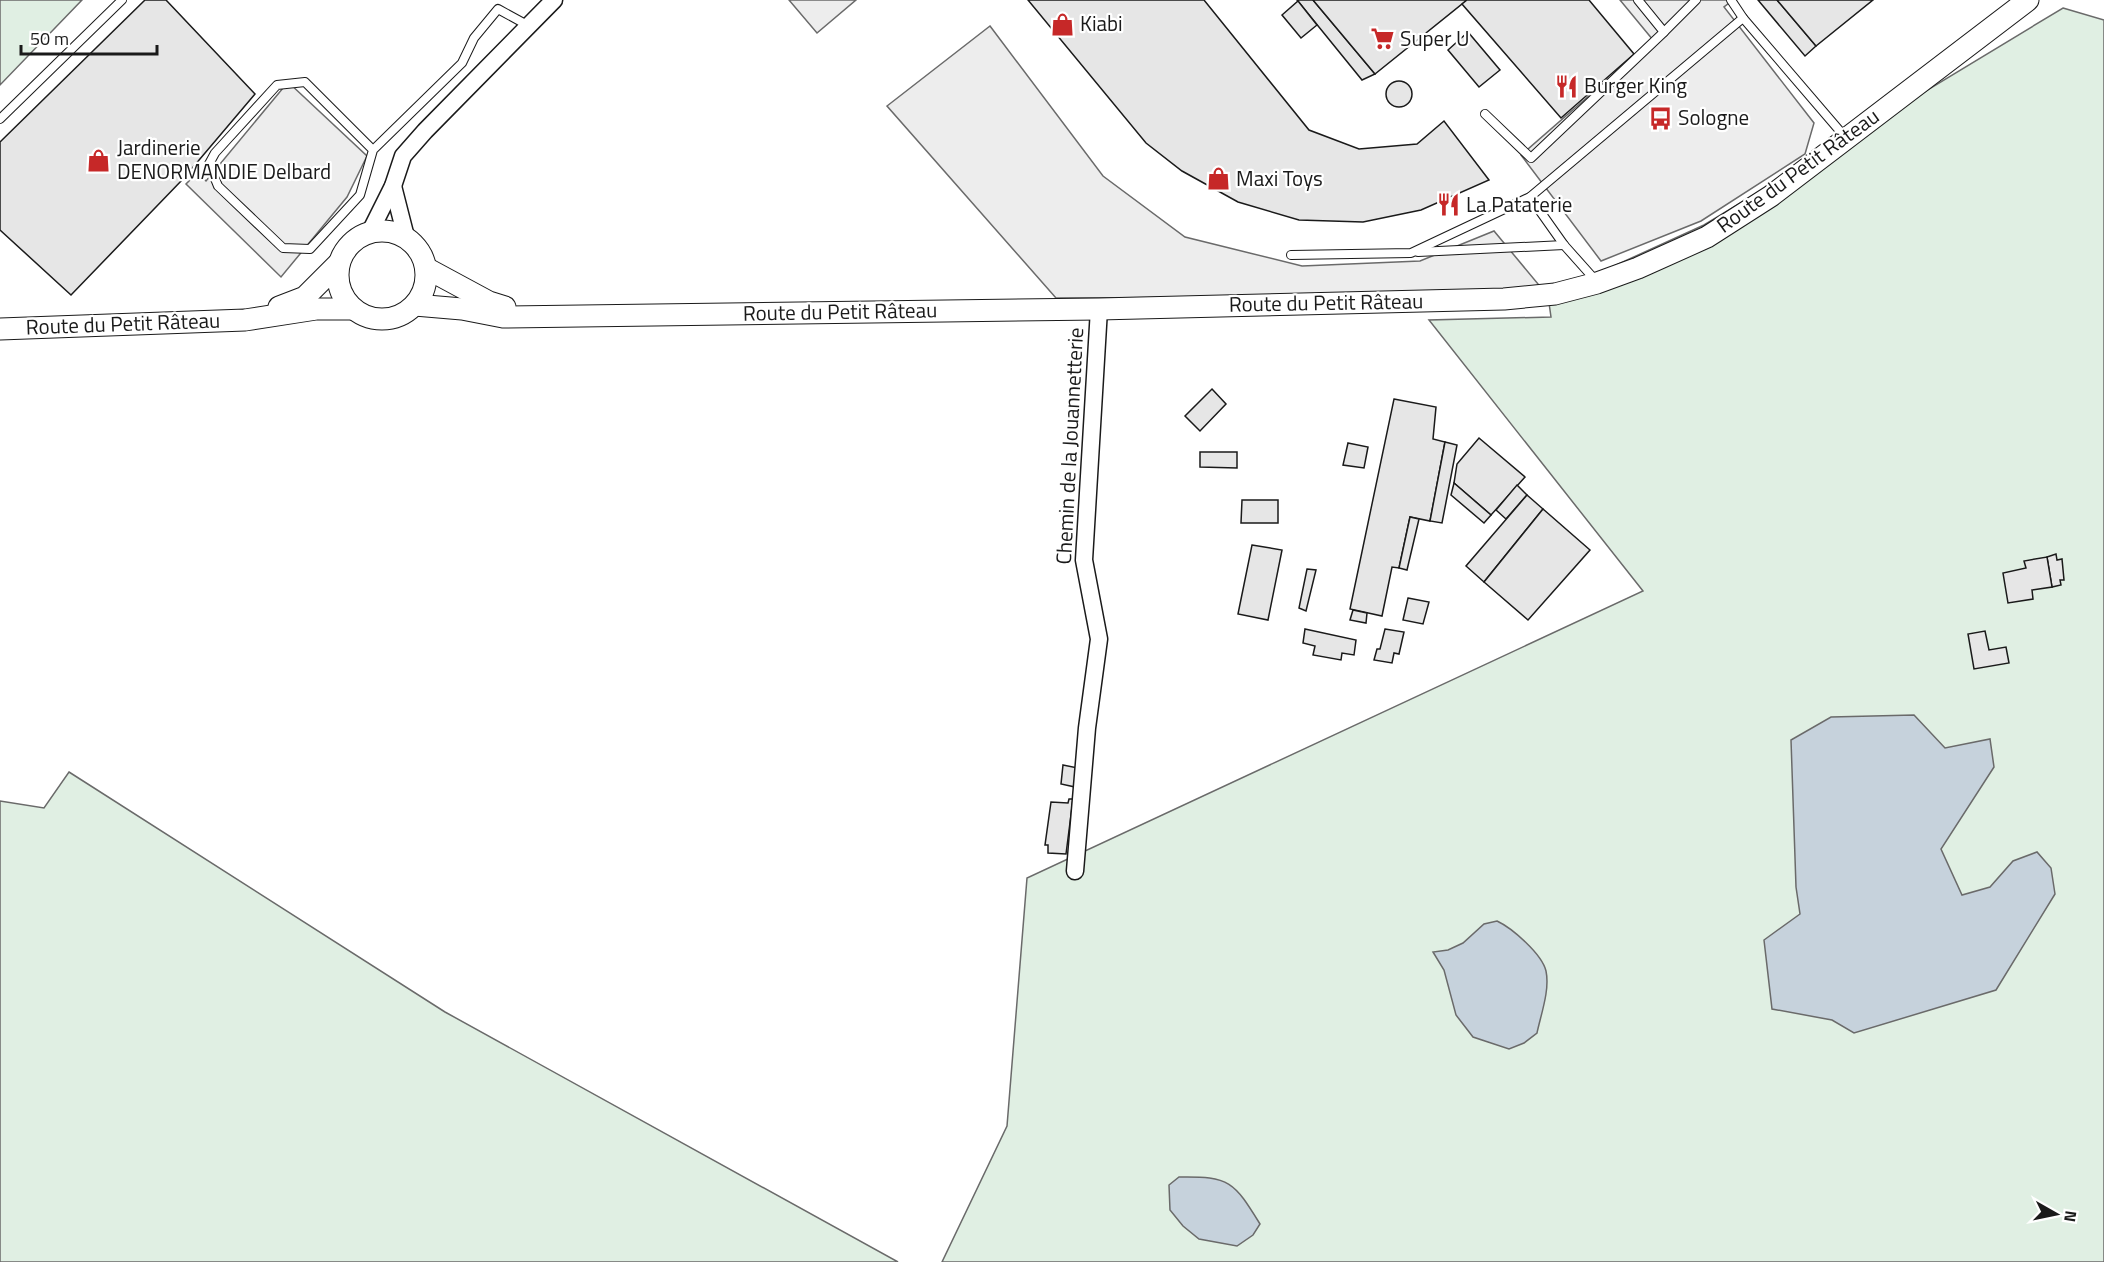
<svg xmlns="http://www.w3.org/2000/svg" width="2104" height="1262" viewBox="0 0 2104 1262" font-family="'Titillium Web',sans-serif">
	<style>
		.green { fill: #e0efe3; stroke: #6a6a6a; stroke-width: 1.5 }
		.parking { fill: #ededed; stroke: #6a6a6a; stroke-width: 1.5 }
		.water { fill: #c6d2dc; stroke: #6a6a6a; stroke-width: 1.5 }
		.building { fill: #e6e6e6; stroke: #1a1a1a; stroke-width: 1.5 }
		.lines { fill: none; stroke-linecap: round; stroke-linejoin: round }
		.service-casing { stroke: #1a1a1a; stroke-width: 10 }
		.minor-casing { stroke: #1a1a1a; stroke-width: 19 }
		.tertiary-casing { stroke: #1a1a1a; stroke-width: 23 }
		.service { stroke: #fff; stroke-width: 8 }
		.minor { stroke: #fff; stroke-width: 16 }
		.tertiary { stroke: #fff; stroke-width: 21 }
		.labels { text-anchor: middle; stroke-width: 4.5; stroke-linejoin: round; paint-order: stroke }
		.poi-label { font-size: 21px; fill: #1a1a1a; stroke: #fff; text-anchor: start }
		.street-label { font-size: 21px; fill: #1a1a1a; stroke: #fff }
	</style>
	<rect width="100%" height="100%" fill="#fff"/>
	<g class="green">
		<path d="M0 0H82L0 85Z"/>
		<path d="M2063 8 2104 20V1262H942L1007 1126 1027 878 1643 591 1429 320 1551 317 1548 296 1704 225Z"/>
		<path d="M69 772 445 1012 898 1262H0V801L44 808Z"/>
	</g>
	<g class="parking">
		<path d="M789 0H856L817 33Z"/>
		<path d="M1620 0H1733L1724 7 1814 123 1805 154 1701 221 1601 261 1521 155 1653 40Z"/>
		<path d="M990 26 1103 176 1185 237 1302 266 1420 261 1494 231 1548 296 1056 298 887 106Z"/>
		<path d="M288 82 367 156 347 197 281 277 186 184 197 173 206 181Z"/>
	</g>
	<g class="water">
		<path d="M1914 715 1945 748 1990 739 1994 767 1941 849 1962 895 1990 887 2013 861 2037 852 2051 868 2055 894 1996 990 1854 1033 1832 1020 1772 1009 1764 940 1800 914 1796 887 1791 740 1831 717Z"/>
		<path d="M1497 921C1512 928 1542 954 1546 971 1550 990 1541 1014 1537 1033L1524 1043 1509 1049 1473 1037 1456 1015 1444 970 1433 952 1448 950 1463 943 1484 924Z"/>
		<path d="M1179 1177C1230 1176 1234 1182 1260 1224L1253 1235 1237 1246 1199 1239 1183 1226 1170 1210 1169 1185Z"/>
	</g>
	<g class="building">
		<path d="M145 0H166L255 94 183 179 71 295 0 230V142Z"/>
		<path d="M1028 0H1204L1309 130 1359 149 1417 144 1444 121 1489 180 1421 210 1363 222 1299 220 1238 202 1182 171 1146 143Z"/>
		<path d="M1297 0H1313L1375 74 1362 80Z"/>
		<path d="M1313 0H1467L1375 74Z"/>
		<path d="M1467 0H1589L1634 54 1561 118 1462 4Z"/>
		<path d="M1758 0H1777L1816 46 1805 56Z"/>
		<path d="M1777 0H1873L1816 46Z"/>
		<path d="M1298 1 1317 25 1301 38 1282 15Z"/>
		<path d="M1468 32 1500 70 1479 87 1448 50Z"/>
		<circle cx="1399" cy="94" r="13"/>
		<path d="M1212 389 1226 404 1200 431 1185 416Z"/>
		<path d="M1394 399 1436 407 1433 439 1445 442 1430 521 1410 517 1399 568 1392 567 1382 616 1350 609Z"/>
		<path d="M1479 438 1525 477 1491 515 1454 483 1457 464Z"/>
		<path d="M1445 442 1457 445 1442 523 1430 521Z"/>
		<path d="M1348 443 1368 447 1364 468 1343 465Z"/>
		<path d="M1200 452H1237V468L1200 467Z"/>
		<path d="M1454 483 1491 515 1484 523 1451 495Z"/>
		<path d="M1517 485 1527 495 1506 519 1496 510Z"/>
		<path d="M1527 495 1543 509 1484 582 1466 566Z"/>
		<path d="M1242 500H1278V523H1241Z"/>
		<path d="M1543 509 1590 550 1528 620 1484 582Z"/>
		<path d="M1410 517 1419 519 1407 570 1399 568Z"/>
		<path d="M1252 545 1282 550 1268 620 1238 614Z"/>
		<path d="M2056 554 2057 560 2062 559 2064 580H2060L2061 585 2052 587 2047 557Z"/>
		<path d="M2047 557 2052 587 2032 590 2033 599 2008 603 2003 573 2026 568 2024 561Z"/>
		<path d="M1307 569 1316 570 1306 611 1299 608Z"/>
		<path d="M1408 598 1429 602 1423 624 1403 620Z"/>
		<path d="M1353 610 1367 613 1366 623 1350 620Z"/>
		<path d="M1305 629 1356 640 1354 655 1342 653 1341 660 1313 655 1315 646 1303 643Z"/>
		<path d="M1385 629 1404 632 1399 654 1394 653 1392 663 1374 660 1377 649H1380Z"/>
		<path d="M1985 631 1989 650 2006 647 2009 663 1974 669 1968 634Z"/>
		<path d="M1063 765 1078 768 1075 787 1061 784Z"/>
		<path d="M1069 799H1073L1066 854 1048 853V845H1045L1051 802 1068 803Z"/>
	</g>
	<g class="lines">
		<defs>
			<g id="service">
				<path d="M1638 0 1664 32"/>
				<path d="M1731 0 1743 18 1845 137"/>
				<path d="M1485 114 1531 158 1664 32 1696 0"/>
				<path d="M0 119 122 0"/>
				<path d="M373 150 360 195 310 249 283 248 218 186 209 164 215 153 277 85 305 82 373 150 462 63 474 38 498 9 529 26"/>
				<path d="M1530 197 1564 245 1597 282"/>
				<path d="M1418 252 1564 245"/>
				<path d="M1291 255 1411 253 1530 197 1743 18"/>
			</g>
			<g id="minor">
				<path d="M393 186 406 237"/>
				<path d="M370 232 393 186 403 156 425 131 554 0"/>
				<path d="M1075 871 1087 728 1099 639 1084 560 1099 309"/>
			</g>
			<g id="tertiary">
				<circle cx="382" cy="275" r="44"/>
				<path d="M426 268 489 302 505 307"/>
				<path d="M415 305 462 309 503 317 1099 309 1504 299 1555 294 1597 283 1638 268 1707 237 1771 196 2028 0"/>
				<path d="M279 307 305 297 338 264"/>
				<path d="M0 329 245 320 316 309H352"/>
			</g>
		</defs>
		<use href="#service" class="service-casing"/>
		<use href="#minor" class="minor-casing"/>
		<use href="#tertiary" class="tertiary-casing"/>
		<use href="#service" class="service"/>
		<use href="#minor" class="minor"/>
		<use href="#tertiary" class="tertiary"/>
	</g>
	<defs>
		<symbol id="shop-bare" viewBox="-9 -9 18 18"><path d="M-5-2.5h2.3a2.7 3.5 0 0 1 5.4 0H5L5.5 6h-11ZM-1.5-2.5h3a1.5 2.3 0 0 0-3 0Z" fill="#c62828" stroke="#fff" stroke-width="2.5" paint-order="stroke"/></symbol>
		<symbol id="supermarket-bare" viewBox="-9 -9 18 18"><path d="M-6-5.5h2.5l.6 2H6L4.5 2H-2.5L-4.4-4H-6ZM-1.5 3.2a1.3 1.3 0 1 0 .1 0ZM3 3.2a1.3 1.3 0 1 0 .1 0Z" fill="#c62828" stroke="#fff" stroke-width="2.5" paint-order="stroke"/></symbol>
		<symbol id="restaurant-bare" viewBox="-9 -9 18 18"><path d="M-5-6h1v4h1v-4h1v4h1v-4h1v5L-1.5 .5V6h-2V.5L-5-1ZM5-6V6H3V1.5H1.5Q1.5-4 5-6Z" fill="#c62828" stroke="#fff" stroke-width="2.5" paint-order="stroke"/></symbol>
		<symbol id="bus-bare" viewBox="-9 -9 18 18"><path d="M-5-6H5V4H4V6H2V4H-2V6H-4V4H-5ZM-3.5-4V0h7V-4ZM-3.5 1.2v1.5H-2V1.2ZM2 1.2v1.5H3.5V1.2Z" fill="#c62828" stroke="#fff" stroke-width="2.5" paint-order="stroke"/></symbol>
	</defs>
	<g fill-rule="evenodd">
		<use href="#shop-bare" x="1046" y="8" width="33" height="33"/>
		<use href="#supermarket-bare" x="1366" y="22" width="33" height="33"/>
		<use href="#restaurant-bare" x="1550" y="70" width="33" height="33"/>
		<use href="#bus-bare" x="1644" y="102" width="33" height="33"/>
		<use href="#shop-bare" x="82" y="144" width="33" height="33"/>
		<use href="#shop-bare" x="1202" y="162" width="33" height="33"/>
		<use href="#restaurant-bare" x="1432" y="188" width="33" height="33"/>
	</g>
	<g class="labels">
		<g class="poi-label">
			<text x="1080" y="31">Kiabi</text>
			<text x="1400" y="46">Super U</text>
			<text x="1584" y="93">Burger King</text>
			<text x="1678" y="125">Sologne</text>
			<text x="117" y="155">Jardinerie<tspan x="117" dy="24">DENORMANDIE Delbard</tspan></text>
			<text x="1236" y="186">Maxi Toys</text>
			<text x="1466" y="212">La Pataterie</text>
		</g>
		<g class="street-label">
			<text transform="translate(1798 171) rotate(-36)" y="7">Route du Petit Râteau</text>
			<text transform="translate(1326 303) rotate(-1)" y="7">Route du Petit Râteau</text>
			<text transform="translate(840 312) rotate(-1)" y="7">Route du Petit Râteau</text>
			<text transform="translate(123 324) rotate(-2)" y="7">Route du Petit Râteau</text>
			<text transform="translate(1070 446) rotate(-87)" y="7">Chemin de la Jouannetterie</text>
		</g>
	</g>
	<g transform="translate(2056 1214) rotate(99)" stroke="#ffffff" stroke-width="4.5" paint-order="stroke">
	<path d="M0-4.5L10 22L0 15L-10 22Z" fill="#1a1a1a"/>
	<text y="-9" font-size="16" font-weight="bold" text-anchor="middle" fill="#1a1a1a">N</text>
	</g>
	<path d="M21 45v9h136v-9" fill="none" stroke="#1a1a1a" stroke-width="3"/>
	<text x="30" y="45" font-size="18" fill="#1a1a1a" stroke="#ffffff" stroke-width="4.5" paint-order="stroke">50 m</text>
</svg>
